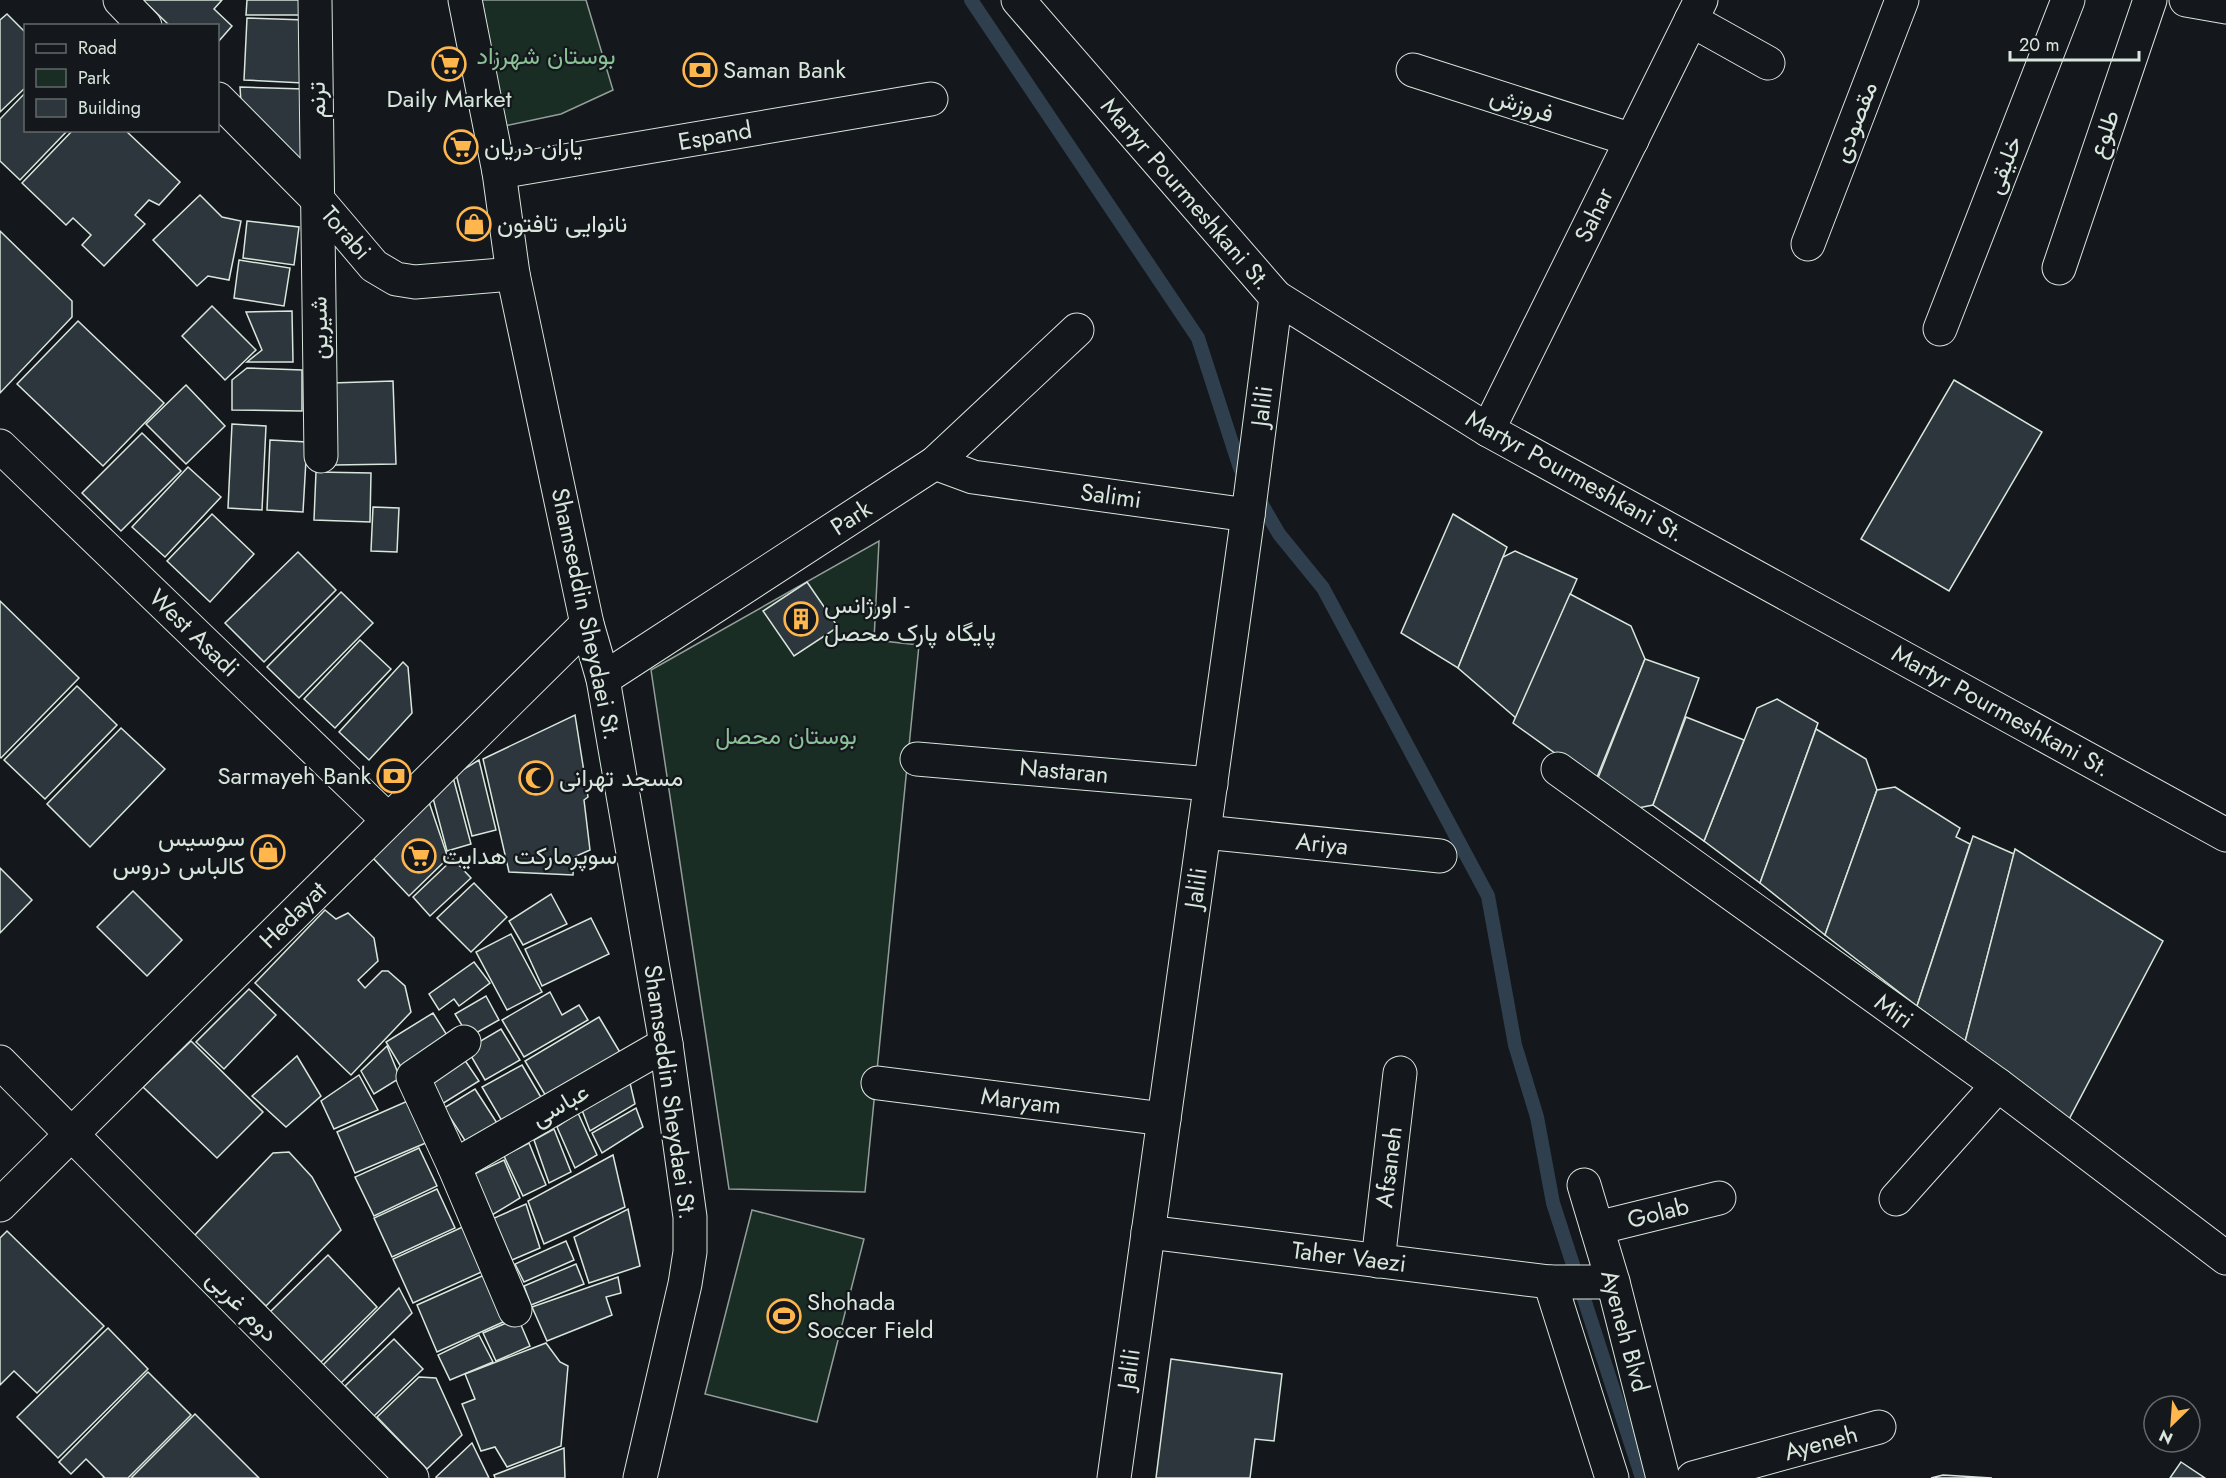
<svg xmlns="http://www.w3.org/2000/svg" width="2226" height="1478" viewBox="0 0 2226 1478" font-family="Jost,Vazirmatn,sans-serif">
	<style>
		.green { fill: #1a2d24; stroke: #939e99; stroke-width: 1.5 }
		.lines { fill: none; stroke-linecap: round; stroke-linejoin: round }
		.stream { stroke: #2f3f4d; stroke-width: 14 }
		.building { fill: #2c363c; stroke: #d8e6dc; stroke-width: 1.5 }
		.minor-casing { stroke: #d8e6dc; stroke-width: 35 }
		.minor { stroke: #14181c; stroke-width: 33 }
		.labels { text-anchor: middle; stroke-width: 4.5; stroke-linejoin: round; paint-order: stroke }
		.park-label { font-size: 24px; fill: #8ac095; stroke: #14181c }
		.poi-label { font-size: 24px; fill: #d8e6dc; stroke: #14181c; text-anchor: start }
		.street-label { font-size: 24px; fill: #d8e6dc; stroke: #14181c }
	</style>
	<rect width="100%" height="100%" fill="#14181c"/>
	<g class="green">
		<path d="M482 0H586L613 90 561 114 504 126Z"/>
		<path d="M879 541 874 640 919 645 865 1192 729 1189 651 670Z"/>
		<path d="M752 1210 864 1239 817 1422 705 1394Z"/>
	</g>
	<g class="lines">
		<g class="stream">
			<path d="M971 0 1198 338 1240 468 1245 477"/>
			<path d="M1257 496 1279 534 1323 588 1488 896 1515 1045 1537 1117 1553 1203 1642 1478"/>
		</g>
	</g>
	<g class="building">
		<path d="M143 0H222L214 9 232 26 218 42V26H170Z"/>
		<path d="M247 0H301V15H246Z"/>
		<path d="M7 14 26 33V87L0 112V20Z"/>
		<path d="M247 18 305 20 303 83 244 80Z"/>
		<path d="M240 87 304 89 303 163 241 102Z"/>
		<path d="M26 92V130H68L20 180 0 161V119Z"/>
		<path d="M73 130H125L180 182 159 205 149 200 135 215 145 224 104 266 82 245 91 235 73 218 66 225 22 183Z"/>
		<path d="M200 195 222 217 241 221 229 280 208 276 197 286 153 240Z"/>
		<path d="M247 221 299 227 294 265 243 258Z"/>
		<path d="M0 231 72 301V317L0 393Z"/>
		<path d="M239 260 290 268 284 306 234 298Z"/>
		<path d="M212 306 256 350 225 380 182 336Z"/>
		<path d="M292 311 293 362H247L262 350 246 312Z"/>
		<path d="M78 321 164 403 103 466 17 384Z"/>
		<path d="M247 368 302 370V411L232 410V380Z"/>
		<path d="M1954 380 2042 432 1949 591 1861 539Z"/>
		<path d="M393 381 396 464 334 465 332 383Z"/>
		<path d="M186 385 225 426 186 464 146 424Z"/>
		<path d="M232 424 266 426 262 510 228 508Z"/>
		<path d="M142 433 181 471 121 531 82 493Z"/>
		<path d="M270 440 307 442 303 512 267 510Z"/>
		<path d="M188 467 221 497 165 557 132 527Z"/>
		<path d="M316 472 371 473 370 522 314 520Z"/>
		<path d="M373 507 399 508 397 552 371 551Z"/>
		<path d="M212 514 254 554 210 602 167 561Z"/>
		<path d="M1453 514 1507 547 1458 668 1401 633Z"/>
		<path d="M1515 551 1577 579 1516 718 1458 668 1503 557Z"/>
		<path d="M298 552 336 590 264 662 225 623Z"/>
		<path d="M807 582 838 627 794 656 763 611Z"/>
		<path d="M341 592 373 623 299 698 267 667Z"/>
		<path d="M1570 594 1631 626 1645 659 1595 782 1513 723Z"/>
		<path d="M0 601 79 678 1 758 0 757Z"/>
		<path d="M360 640 391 669 335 728 304 699Z"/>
		<path d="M1645 659 1699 678 1653 805 1638 808 1598 778Z"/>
		<path d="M403 662 408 667 412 713 369 760 339 732Z"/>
		<path d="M77 686 117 725 45 799 4 760Z"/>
		<path d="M1777 699 1818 723 1760 883 1704 841 1757 708Z"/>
		<path d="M575 715 588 797 584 800 590 850 574 857 573 875 509 872 483 759Z"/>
		<path d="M1686 717 1744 740 1704 841 1653 805Z"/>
		<path d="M121 728 165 769 90 847 47 804Z"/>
		<path d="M1816 729 1866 759 1877 790 1825 935 1760 883Z"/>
		<path d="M479 760 496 830 472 836 456 774Z"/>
		<path d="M453 777 471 844 447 851 433 798Z"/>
		<path d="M1895 787 1960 828 1956 837 1970 844 1917 1006 1825 935 1877 790Z"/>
		<path d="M429 802 448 858 409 896 372 857Z"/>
		<path d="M1973 836 2014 854 1965 1042 1917 1006Z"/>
		<path d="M2015 849 2163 941 2067 1123 1965 1042Z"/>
		<path d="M453 859 471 878 430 916 413 897Z"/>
		<path d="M0 868 32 900 0 933Z"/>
		<path d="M474 883 507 917 471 952 437 918Z"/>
		<path d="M133 891 182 940 147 976 97 927Z"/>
		<path d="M551 894 567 924 523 945 509 921Z"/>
		<path d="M325 910 336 919 348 913 374 938 378 961 358 980 365 988 382 971H388L405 986 411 1012 351 1075 255 983Z"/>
		<path d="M591 918 609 954 542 986 525 949Z"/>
		<path d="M511 934 542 992 507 1010 476 952Z"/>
		<path d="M474 962 490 983 459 1006 454 999 439 1010 429 994Z"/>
		<path d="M249 989 276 1015 224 1069 196 1042Z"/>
		<path d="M550 992 562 1015 579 1005 588 1020 524 1057 502 1020Z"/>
		<path d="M486 996 499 1020 469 1037 455 1014Z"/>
		<path d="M433 1013 452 1043 404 1072 386 1042Z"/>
		<path d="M599 1017 621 1054 547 1098 525 1061Z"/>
		<path d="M501 1029 520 1060 485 1080 467 1049Z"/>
		<path d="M191 1041 263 1112 217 1158 143 1087Z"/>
		<path d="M387 1046 400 1078 374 1094 361 1071Z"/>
		<path d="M297 1056 321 1096 286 1127 252 1096Z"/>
		<path d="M462 1056 479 1081 442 1104 426 1079Z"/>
		<path d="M522 1065 542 1099 502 1121 482 1087Z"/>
		<path d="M359 1075 378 1110 334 1129 321 1101Z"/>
		<path d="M630 1083 635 1104 590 1131 582 1110Z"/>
		<path d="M475 1089 497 1123 466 1142 444 1108Z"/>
		<path d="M410 1100 428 1142 355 1173 337 1132Z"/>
		<path d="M636 1108 643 1127 602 1153 592 1133Z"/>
		<path d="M578 1113 597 1155 575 1168 557 1127Z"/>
		<path d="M554 1129 571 1172 549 1183 534 1140Z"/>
		<path d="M529 1143 546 1185 523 1196 504 1156Z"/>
		<path d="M419 1148 437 1186 374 1216 355 1177Z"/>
		<path d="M289 1152 312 1177 341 1230 266 1306 194 1236 273 1153Z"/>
		<path d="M613 1155 625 1207 544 1244 528 1201Z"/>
		<path d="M504 1160 520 1198 492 1215 470 1176Z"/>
		<path d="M437 1189 455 1228 392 1257 374 1218Z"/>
		<path d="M526 1204 540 1248 512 1260 492 1219Z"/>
		<path d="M628 1209 640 1266 589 1283 574 1237Z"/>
		<path d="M469 1224 488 1269 413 1303 393 1259Z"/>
		<path d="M7 1231 104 1326 37 1393 14 1371 0 1385V1238Z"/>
		<path d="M566 1241 574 1260 524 1282 515 1264Z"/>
		<path d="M328 1255 377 1307 321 1362 270 1312Z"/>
		<path d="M576 1264 584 1284 531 1305 524 1286Z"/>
		<path d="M491 1272 512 1318 437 1352 417 1305Z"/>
		<path d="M618 1277 621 1293 606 1297 612 1315 547 1341 532 1307Z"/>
		<path d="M399 1288 412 1313 341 1383 323 1365Z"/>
		<path d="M518 1318 530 1346 496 1361 483 1333Z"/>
		<path d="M108 1328 148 1369 58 1458 17 1417Z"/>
		<path d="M479 1335 493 1362 450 1380 438 1355Z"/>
		<path d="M394 1339 423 1369 374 1416 345 1386Z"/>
		<path d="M546 1343 560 1362 568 1366 561 1446 507 1467 495 1447 481 1451 462 1404 475 1399 465 1374Z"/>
		<path d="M1171 1359 1282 1374 1274 1441 1255 1439 1250 1478H1156Z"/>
		<path d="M148 1372 191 1415 128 1478H103L104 1477 86 1459 71 1474 59 1462Z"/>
		<path d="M419 1377 436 1378 462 1435 427 1469 377 1417Z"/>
		<path d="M195 1414 259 1478H131Z"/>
		<path d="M472 1443 489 1478H436V1477Z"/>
		<path d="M564 1448 565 1478H495L494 1475Z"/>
		<path d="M2181 1462 2205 1478H2170Z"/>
		<path d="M1943 1475 1992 1478H1931Z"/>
	</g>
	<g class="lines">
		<defs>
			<g id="minor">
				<path d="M120 0 145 26"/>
				<path d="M315 0 321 456"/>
				<path d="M465 0 499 172 513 274 587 624 603 679 666 1044 690 1217V1252L685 1284 640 1478"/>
				<path d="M1018 0 1276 297 1488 430 2226 835"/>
				<path d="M2186 0 2226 7"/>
				<path d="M1691 20 1768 63"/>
				<path d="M1413 70 1632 140"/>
				<path d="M218 99 318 200 374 266 396 279 415 282 513 274"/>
				<path d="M499 172 931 99"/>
				<path d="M1808 244 1902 0"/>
				<path d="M2059 268 2150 0"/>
				<path d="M1940 329 2068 0"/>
				<path d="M1488 430 1701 0"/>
				<path d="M0 446 388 820"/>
				<path d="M935 463 973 477 1248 515"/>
				<path d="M603 679 935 463 1077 330"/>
				<path d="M917 759 1211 784"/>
				<path d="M1558 769 1998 1085 2226 1258"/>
				<path d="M1204 832 1440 856"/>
				<path d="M464 1042 413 1077 454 1166 515 1310"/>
				<path d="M0 1062 412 1478"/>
				<path d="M878 1083 1164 1119"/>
				<path d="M454 1166 666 1044"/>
				<path d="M1584 1185 1613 1282 1663 1478"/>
				<path d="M1896 1199 1998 1085"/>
				<path d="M0 1205 587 624"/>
				<path d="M1597 1228 1719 1198"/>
				<path d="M1148 1232 1550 1282H1613"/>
				<path d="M1378 1261 1400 1073"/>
				<path d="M1550 1282 1612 1478"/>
				<path d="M1114 1478 1248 515 1276 297"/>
				<path d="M1693 1478 1879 1427"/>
			</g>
		</defs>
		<use href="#minor" class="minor-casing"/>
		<use href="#minor" class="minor"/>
	</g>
	<defs>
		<symbol id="supermarket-ring" viewBox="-11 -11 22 22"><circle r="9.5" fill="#14181c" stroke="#ffb74d" stroke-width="1.5"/><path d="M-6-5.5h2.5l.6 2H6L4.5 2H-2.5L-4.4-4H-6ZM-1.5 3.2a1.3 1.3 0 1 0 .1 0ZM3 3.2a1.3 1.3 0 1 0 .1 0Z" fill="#ffb74d"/></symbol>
		<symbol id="bank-ring" viewBox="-11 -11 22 22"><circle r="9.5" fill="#14181c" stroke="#ffb74d" stroke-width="1.5"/><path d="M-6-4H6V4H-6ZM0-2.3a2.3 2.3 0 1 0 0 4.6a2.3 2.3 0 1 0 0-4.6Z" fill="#ffb74d"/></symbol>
		<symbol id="shop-ring" viewBox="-11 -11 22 22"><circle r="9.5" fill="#14181c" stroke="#ffb74d" stroke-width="1.5"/><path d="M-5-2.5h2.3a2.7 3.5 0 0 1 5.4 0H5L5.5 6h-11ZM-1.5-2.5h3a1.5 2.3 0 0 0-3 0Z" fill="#ffb74d"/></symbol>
		<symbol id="building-ring" viewBox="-11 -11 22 22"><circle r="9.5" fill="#14181c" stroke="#ffb74d" stroke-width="1.5"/><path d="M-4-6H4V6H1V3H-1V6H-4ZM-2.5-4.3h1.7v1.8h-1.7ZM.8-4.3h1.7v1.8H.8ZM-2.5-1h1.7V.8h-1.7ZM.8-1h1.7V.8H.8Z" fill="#ffb74d"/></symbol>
		<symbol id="mosque-ring" viewBox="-11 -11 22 22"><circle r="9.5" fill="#14181c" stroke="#ffb74d" stroke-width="1.5"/><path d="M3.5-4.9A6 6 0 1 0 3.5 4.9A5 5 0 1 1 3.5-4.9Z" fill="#ffb74d"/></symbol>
		<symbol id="stadium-ring" viewBox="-11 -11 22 22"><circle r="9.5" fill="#14181c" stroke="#ffb74d" stroke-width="1.5"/><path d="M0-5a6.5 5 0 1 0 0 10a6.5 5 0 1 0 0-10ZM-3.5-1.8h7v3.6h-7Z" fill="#ffb74d"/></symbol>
	</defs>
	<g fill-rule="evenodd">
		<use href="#supermarket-ring" x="430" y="45" width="38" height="38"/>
		<use href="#bank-ring" x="681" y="51" width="38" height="38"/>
		<use href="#supermarket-ring" x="442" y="128" width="38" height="38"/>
		<use href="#shop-ring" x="455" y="205" width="38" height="38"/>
		<use href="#building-ring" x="782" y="600" width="38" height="38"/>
		<use href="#bank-ring" x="375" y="757" width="38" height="38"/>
		<use href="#mosque-ring" x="517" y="759" width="38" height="38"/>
		<use href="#shop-ring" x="249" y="833" width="38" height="38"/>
		<use href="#supermarket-ring" x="400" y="837" width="38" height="38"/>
		<use href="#stadium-ring" x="765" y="1297" width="38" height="38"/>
	</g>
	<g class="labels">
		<g class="park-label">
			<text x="546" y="64">بوستان شهرزاد</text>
			<text x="786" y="744">بوستان محصل</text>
		</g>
		<g class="poi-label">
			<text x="723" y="78">Saman Bank</text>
			<text x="449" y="107" text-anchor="middle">Daily Market</text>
			<text x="484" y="155">یاران دریان</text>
			<text x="497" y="232">نانوایی تافتون</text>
			<text x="824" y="613">اورژانس -<tspan x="824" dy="28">پایگاه پارک محصل</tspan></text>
			<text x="371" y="784" text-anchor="end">Sarmayeh Bank</text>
			<text x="559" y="786">مسجد تهرانی</text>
			<text x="245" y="846" text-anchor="end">سوسیس<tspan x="245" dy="28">کالباس دروس</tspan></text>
			<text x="442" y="864">سوپرمارکت هدایت</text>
			<text x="807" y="1310">Shohada<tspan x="807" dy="28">Soccer Field</tspan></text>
		</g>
		<g class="street-label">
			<text transform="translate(317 100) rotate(-91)" y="8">ترنم</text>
			<text transform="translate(1522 105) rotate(18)" y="8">فروزش</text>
			<text transform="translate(1855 122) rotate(-69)" y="8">مقصودی</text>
			<text transform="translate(2104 134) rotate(-71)" y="8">طلوع</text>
			<text transform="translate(715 136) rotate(-10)" y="8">Espand</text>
			<text transform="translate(2004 165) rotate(-69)" y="8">خلیقی</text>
			<text transform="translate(1186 194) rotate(49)" y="8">Martyr Pourmeshkani St.</text>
			<text transform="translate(1594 215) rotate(-64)" y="8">Sahar</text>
			<text transform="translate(346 233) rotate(49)" y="8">Torabi</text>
			<text transform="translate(319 328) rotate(-91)" y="8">شیرین</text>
			<text transform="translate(1262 406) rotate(-83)" y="8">Jalili</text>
			<text transform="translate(1575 476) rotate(29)" y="8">Martyr Pourmeshkani St.</text>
			<text transform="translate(1111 496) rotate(8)" y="8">Salimi</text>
			<text transform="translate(851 518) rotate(-33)" y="8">Park</text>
			<text transform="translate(586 614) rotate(78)" y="8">Shamseddin Sheydaei St.</text>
			<text transform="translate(194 633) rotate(44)" y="8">West Asadi</text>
			<text transform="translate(2001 711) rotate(29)" y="8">Martyr Pourmeshkani St.</text>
			<text transform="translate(1064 771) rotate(5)" y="8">Nastaran</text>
			<text transform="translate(1322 844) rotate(6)" y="8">Ariya</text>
			<text transform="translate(1196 888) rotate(-82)" y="8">Jalili</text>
			<text transform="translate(293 915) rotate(-45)" y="8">Hedayat</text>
			<text transform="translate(1894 1011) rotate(36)" y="8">Miri</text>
			<text transform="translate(670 1092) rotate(82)" y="8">Shamseddin Sheydaei St.</text>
			<text transform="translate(1021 1101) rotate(7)" y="8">Maryam</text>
			<text transform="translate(560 1105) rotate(-30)" y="8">عباسی</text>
			<text transform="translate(1389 1167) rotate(-83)" y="8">Afsaneh</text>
			<text transform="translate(1658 1213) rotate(-14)" y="8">Golab</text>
			<text transform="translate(1349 1257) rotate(7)" y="8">Taher Vaezi</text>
			<text transform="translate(242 1306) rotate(45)" y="8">دوم غربی</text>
			<text transform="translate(1625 1331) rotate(75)" y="8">Ayeneh Blvd</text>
			<text transform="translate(1129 1369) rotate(-82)" y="8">Jalili</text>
			<text transform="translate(1821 1443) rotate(-15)" y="8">Ayeneh</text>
		</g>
	</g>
	<rect x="24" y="24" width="195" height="108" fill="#14181c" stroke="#626a69" stroke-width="1.5"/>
	<rect x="36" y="44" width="30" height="9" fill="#14181c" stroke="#626a69" stroke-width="1.5"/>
	<text x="78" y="54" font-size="18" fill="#d8e6dc">Road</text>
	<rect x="36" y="69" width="30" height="18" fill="#1a2d24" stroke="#626a69" stroke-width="1.5"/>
	<text x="78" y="84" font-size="18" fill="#d8e6dc">Park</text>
	<rect x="36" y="99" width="30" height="18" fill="#2c363c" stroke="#626a69" stroke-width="1.5"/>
	<text x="78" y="114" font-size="18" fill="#d8e6dc">Building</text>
	<g transform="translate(2172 1424) rotate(205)"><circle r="28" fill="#14181c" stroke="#626a69" stroke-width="1.5"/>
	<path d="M0-4.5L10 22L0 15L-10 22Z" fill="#ffb74d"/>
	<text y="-9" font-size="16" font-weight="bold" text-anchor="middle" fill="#d8e6dc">N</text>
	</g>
	<path d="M2010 51v9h129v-9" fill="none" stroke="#d8e6dc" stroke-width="3"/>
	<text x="2019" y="51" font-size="18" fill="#d8e6dc" stroke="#14181c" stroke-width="4.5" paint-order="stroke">20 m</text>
</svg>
